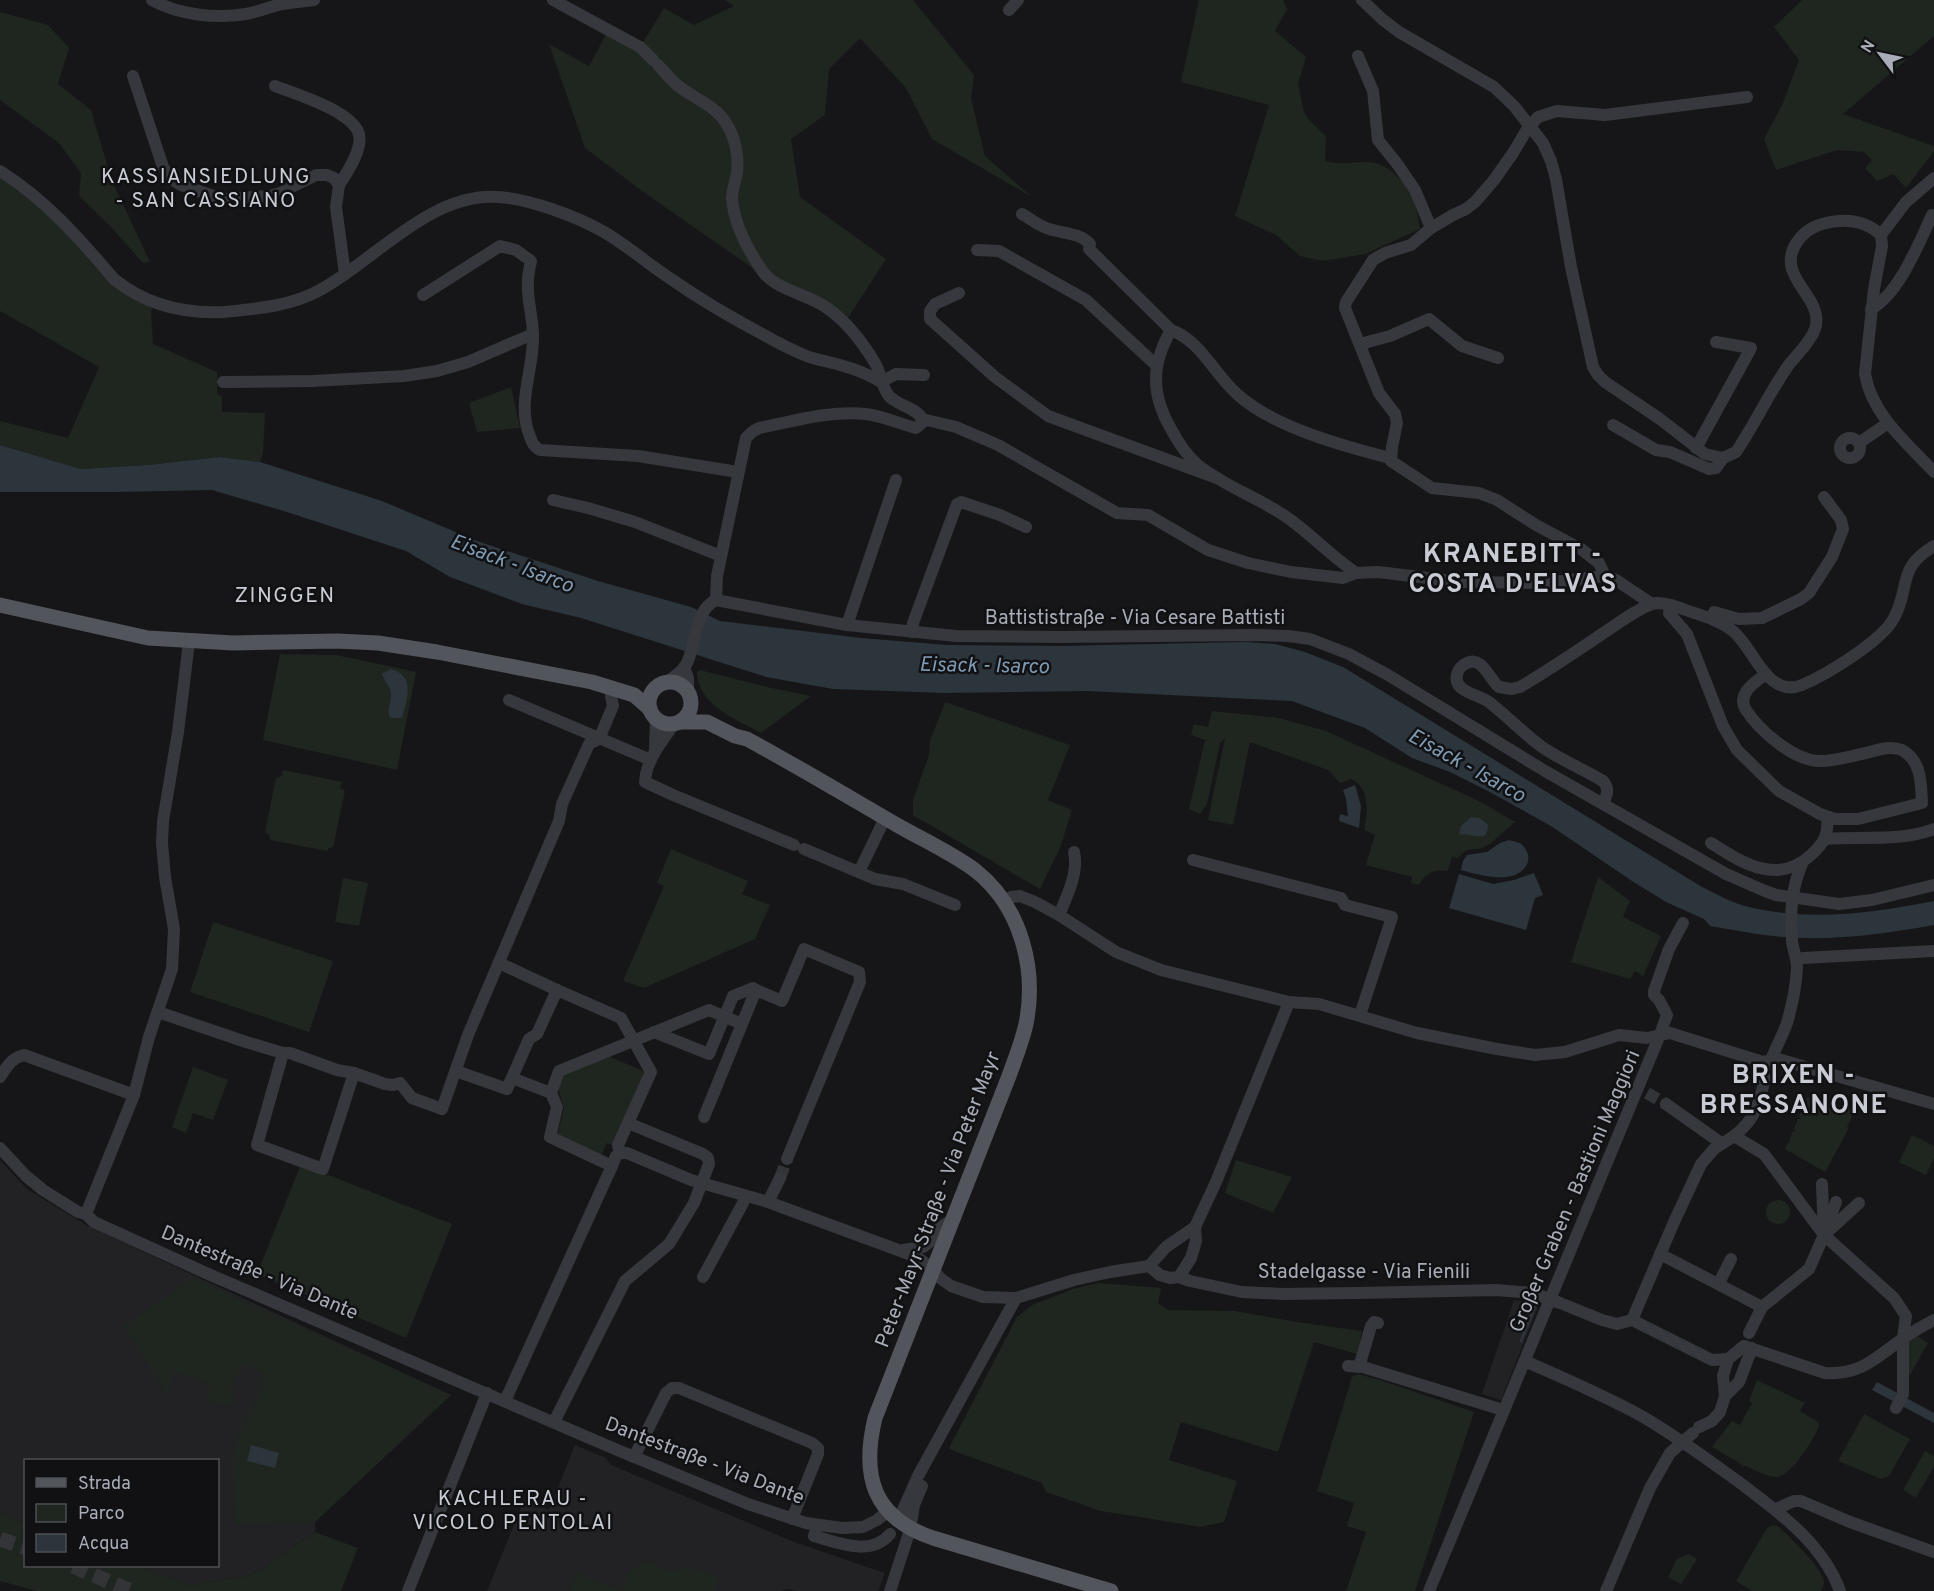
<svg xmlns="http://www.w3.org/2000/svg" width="1934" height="1591" viewBox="0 0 1934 1591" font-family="Overpass,sans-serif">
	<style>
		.built { fill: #222225 }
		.green { fill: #1e261f }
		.water { fill: #2c353c }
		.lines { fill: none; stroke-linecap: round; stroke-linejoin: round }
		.stream { stroke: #2c353c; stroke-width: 3 }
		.minor-tunnel { stroke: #333438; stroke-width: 12; stroke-dasharray: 12 6; stroke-linecap: butt }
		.major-tunnel { stroke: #333438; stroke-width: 15; stroke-dasharray: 15 8; stroke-linecap: butt }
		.minor { stroke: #37383d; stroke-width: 12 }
		.major { stroke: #53555c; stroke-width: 15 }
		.labels { text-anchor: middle; stroke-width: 5; stroke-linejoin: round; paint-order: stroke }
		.street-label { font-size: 20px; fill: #a8adb8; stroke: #111113 }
		.neighbourhood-label { font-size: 21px; letter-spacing: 1.5px; fill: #c9ccd4; stroke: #111113 }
		.water-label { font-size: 21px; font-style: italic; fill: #7f9bb3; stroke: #111113 }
		.district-label { font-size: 26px; font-weight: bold; letter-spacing: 1.5px; fill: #c9ccd4; stroke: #111113 }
	</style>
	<rect width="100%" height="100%" fill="#161618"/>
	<g class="built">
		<path d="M0 1160 27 1189 88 1226 451 1395 315 1522V1532L252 1575 190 1585 136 1566H218V1460H26L25 1523 0 1512Z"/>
		<path d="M1514 1300 1539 1304 1501 1400 1482 1394Z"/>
		<path d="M575 1445 606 1458 611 1465 794 1542 885 1573 878 1591H797L788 1589 781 1591H487L524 1500 549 1510Z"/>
	</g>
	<g class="green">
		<path d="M725 0H913L974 75 971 98 985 156 1032 197 932 139 906 88 860 38 829 69 825 115 791 139 800 197 886 259 842 327 820 310 761 279 751 267 642 191 585 148 549 44 589 66 609 29 640 47 664 8 694 25 734 6Z"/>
		<path d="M1199 0H1283L1287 9 1275 31 1306 57 1298 84 1304 112 1311 122 1326 136 1325 161C1342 165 1350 162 1367 162 1387 162 1404 180 1412 197 1417 206 1418 219 1420 229L1365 254 1323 261 1300 256 1276 235 1235 216 1269 105 1181 82Z"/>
		<path d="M1802 0H1934V36L1843 114 1934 146V151L1906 188 1893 174 1877 181 1865 168 1872 160 1864 152 1837 150 1776 170 1764 139 1783 103 1799 60 1774 27Z"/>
		<path d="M0 12 48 25 69 48 58 84 91 110 112 181 150 262 143 263 112 228 79 196 81 173 59 143 0 100Z"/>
		<path d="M0 171 22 185 114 279 154 303 151 312 153 344 217 372V394L222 396V412L265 413 263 453 260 462 220 457 148 465 81 469 0 445V421L68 438 99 367 0 311Z"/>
		<path d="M511 387 520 428 477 432 469 403Z"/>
		<path d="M280 654 336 655 416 672 397 770 263 740Z"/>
		<path d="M700 670 767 687 811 696 761 733C736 719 698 706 697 672Z"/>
		<path d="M945 702 1070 745 1048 800 1072 810 1060 848 1040 889 913 815V800L929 755 930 741Z"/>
		<path d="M1212 711 1279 718 1326 731 1481 802 1515 822 1490 844 1483 848 1467 850 1457 858 1452 857 1448 871C1435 869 1425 873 1419 885L1411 883 1412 877 1366 865 1375 835 1364 830C1368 813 1370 787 1351 779L1340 783 1328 770 1250 742 1233 825 1208 820 1225 738 1220 743 1207 804 1200 814 1189 809 1205 740 1191 735 1194 724 1208 727Z"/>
		<path d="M283 770 342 782 340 788 345 791 333 847 329 848 327 851 270 840 269 835 265 832 276 778 282 776Z"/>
		<path d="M671 849 748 881 742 894 770 905 755 939 644 988 623 981 664 886 657 883Z"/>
		<path d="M1598 877 1630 901 1623 917 1661 936 1643 976 1635 971 1630 979 1571 962Z"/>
		<path d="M343 878 368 883 359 926 335 922Z"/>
		<path d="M213 922 333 961 309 1032 190 992Z"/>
		<path d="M606 1055 643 1071 645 1076 612 1145 607 1143 601 1156 557 1136 564 1108 558 1088 564 1072Z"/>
		<path d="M193 1067 228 1080 213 1120 193 1113 186 1133 172 1127Z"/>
		<path d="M1807 1097 1855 1111 1847 1127 1849 1128 1825 1172 1785 1149 1788 1142 1791 1143 1789 1140 1793 1131H1796L1794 1129 1798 1119H1801L1799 1117 1803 1107 1806 1106 1804 1105Z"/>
		<path d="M1912 1135 1934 1146V1158L1926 1175 1899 1162Z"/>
		<path d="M1236 1160 1292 1177 1273 1213 1225 1193Z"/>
		<path d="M301 1164 452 1224 406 1338 257 1274Z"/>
		<circle cx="1778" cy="1212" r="12"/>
		<path d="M192 1278 451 1395 315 1522 236 1524 233 1456 239 1431 264 1383 261 1381 263 1376 259 1374 260 1371 245 1364 230 1388 232 1389 230 1394 235 1397 230 1406 206 1400 210 1382 174 1373 167 1394 124 1326Z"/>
		<path d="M1098 1283 1161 1288 1158 1303 1168 1310 1235 1311 1297 1322 1362 1331 1357 1354 1314 1342 1278 1452 1181 1422 1169 1460 1237 1481 1224 1522 1200 1527 1146 1518 1101 1511 1046 1492 1042 1483 954 1451 949 1448 1017 1317 1032 1305 1073 1289Z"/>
		<path d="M1917 1336 1928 1343 1910 1375 1908 1374 1909 1341Z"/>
		<path d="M1358 1374 1383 1381 1474 1412 1415 1591H1346L1366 1532 1347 1526 1354 1503 1317 1491 1352 1377Z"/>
		<path d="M1757 1380 1805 1403 1800 1411 1818 1422 1819 1426C1815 1438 1791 1476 1777 1477 1767 1477 1755 1470 1745 1466L1742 1467 1741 1464 1712 1447 1732 1421 1740 1425 1752 1403 1749 1401Z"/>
		<path d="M1864 1414 1910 1439 1889 1476 1881 1479 1838 1461Z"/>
		<path d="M1925 1451 1934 1456V1466L1916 1498 1903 1490Z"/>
		<path d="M0 1512 25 1523 26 1566H136L190 1585 252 1575 315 1532 358 1548 341 1591H37L0 1581Z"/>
		<path d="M1773 1525 1779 1527C1789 1537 1823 1568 1824 1582 1824 1586 1822 1588 1821 1591H1752L1736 1581 1767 1528Z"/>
		<path d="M1689 1554 1697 1559 1681 1584 1668 1577 1677 1559Z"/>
		<path d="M649 1562 666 1571H676L683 1567 688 1568 709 1573 715 1576 718 1581 715 1591H621C627 1575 631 1566 649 1562Z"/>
		<path d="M577 1573 618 1590 617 1591H570Z"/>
	</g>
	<g class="water">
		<path d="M0 445 81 469 148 465 220 457 260 462 382 501 477 541 598 581 691 607 720 621 861 638 947 645 1060 646 1245 642 1275 644 1305 652 1343 667 1702 887C1717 894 1733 904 1749 907 1811 922 1872 913 1934 901V925C1884 934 1834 941 1783 937 1759 935 1734 930 1710 926L1704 919 1666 902 1632 881 1551 826 1488 791 1450 772 1412 758 1365 728 1292 701 1087 691 944 693 833 689 766 677 581 618 522 604 450 577 406 551 287 512 212 490 115 492H0Z"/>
		<path d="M391 669C416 676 407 700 402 718H390C386 709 392 702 391 693 390 686 384 681 382 674Z"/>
		<path d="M1355 785 1361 806 1359 828 1339 821 1340 814 1348 816 1346 799 1343 790Z"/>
		<path d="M1471 817 1480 818 1488 825C1487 841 1481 836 1469 835 1466 834 1462 835 1459 834L1461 826Z"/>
		<path d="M1509 840 1520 843C1526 848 1531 856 1527 864 1517 886 1478 875 1461 870L1463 861 1467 855 1487 852 1500 843Z"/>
		<path d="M1534 873 1543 895 1535 898 1526 930 1449 908 1459 874 1493 884 1514 880Z"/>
		<path d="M1877 1382 1934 1413V1423L1872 1390Z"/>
		<path d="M251 1445 279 1453 275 1468 247 1461Z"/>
	</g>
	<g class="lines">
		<path class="stream" d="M1521 1341 1536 1304"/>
		<g class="minor-tunnel">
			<path d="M1647 1093 1666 1104"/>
			<path d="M780 1178 787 1159"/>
		</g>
		<g class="major-tunnel">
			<path d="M0 1539 26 1548"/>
			<path d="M73 1566 131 1591"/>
		</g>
		<g class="minor">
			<path d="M152 0C179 15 216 19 246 14 257 12 267 8 278 5 290 2 302 2 314 0"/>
			<path d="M553 0 640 47 653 60"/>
			<path d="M1362 0 1382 19 1399 32 1494 87 1514 106 1543 143 1551 161 1556 179 1571 267 1593 367 1598 375 1605 382 1660 419 1705 454 1723 458 1736 452C1755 424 1769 393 1788 366 1797 354 1810 343 1815 329 1826 297 1773 277 1797 242 1807 227 1822 222 1840 221 1856 220 1869 224 1881 235L1882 246 1874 289 1865 374C1872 415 1907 443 1934 472"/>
			<path d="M1009 10 1018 0"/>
			<path d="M1358 56 1373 91 1378 140 1398 165 1415 190 1431 228"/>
			<path d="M658 65C664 71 670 79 677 85 693 98 715 105 726 123 735 137 739 156 737 172 736 181 732 189 732 198 734 224 749 252 764 273 777 290 810 295 827 308 846 321 863 343 875 363 881 373 881 386 889 396 898 406 916 407 922 419"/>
			<path d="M133 76 163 167 170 178 181 185 222 199 269 196 280 193 316 175H327L334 178 339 185 336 207 345 274"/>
			<path d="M275 86C296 94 352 111 359 134 363 149 347 173 339 185"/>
			<path d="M0 171C45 199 80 239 114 279 146 305 183 314 224 312 255 309 292 306 320 290 375 260 430 193 497 197 528 198 578 217 604 232 628 246 648 264 671 279 701 300 732 318 764 335 778 343 794 351 809 357 819 360 830 362 840 365 855 369 868 374 881 382"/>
			<path d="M1022 214C1031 219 1039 226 1049 229 1062 233 1080 233 1090 244L1089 249 1171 330C1201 341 1214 374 1237 394 1273 427 1343 446 1390 458"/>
			<path d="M1881 235 1906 202 1934 178"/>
			<path d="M977 250 999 251 1086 300 1156 365"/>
			<path d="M959 293 935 304 930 311V319L995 377 1048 416 1217 478"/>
			<path d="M423 295 500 246 516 250 531 261C529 270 527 280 528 289 528 304 533 319 533 335 534 368 518 399 528 431 531 439 532 446 540 450L638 456 738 472"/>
			<path d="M1871 309C1899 294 1919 243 1932 215"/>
			<path d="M1171 330C1151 365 1151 394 1171 429 1178 442 1186 455 1198 465 1224 486 1257 497 1285 516 1310 533 1331 556 1356 573"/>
			<path d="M1360 344 1390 336 1429 319 1462 346 1498 358"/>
			<path d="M223 382 313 381 404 376 437 371 468 362 533 334"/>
			<path d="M881 382 896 374 924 375"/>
			<path d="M922 419 956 427 998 445 1117 513 1148 515 1208 550 1248 563 1291 572 1343 578 1356 573 1378 572 1461 582 1545 583 1605 576 1616 580 1652 604"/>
			<path d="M1613 425 1656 450 1670 452 1709 469 1716 468 1723 458"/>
			<circle cx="1850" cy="448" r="10"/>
			<path d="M1859 443 1888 423"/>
			<path d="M1696 448 1751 348 1716 342"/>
			<path d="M553 500 588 508 635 522 721 556"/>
			<path d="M1605 576 1599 563 1581 549 1536 525 1497 500 1479 493 1432 488 1391 461 1392 447 1397 423 1395 414 1379 393 1345 308 1346 302 1373 260 1385 253 1411 245 1431 228 1453 215 1466 209 1475 202 1494 180 1513 153 1526 131 1538 117 1557 111 1605 115 1747 97"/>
			<path d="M716 600 847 625 956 636 1060 637 1255 635 1288 636 1310 639 1349 654 1388 675 1545 771 1726 874 1765 891 1776 895 1839 904 1872 900 1934 885"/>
			<path d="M716 600 717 576 746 438 752 432 759 428C794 421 831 410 866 414 884 416 899 424 916 428L922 423V419"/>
			<path d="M1672 605 1669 613 1687 634 1723 726 1737 750 1779 791 1820 814 1835 819H1858L1922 803C1921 784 1922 761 1902 750 1891 745 1877 750 1866 753 1851 756 1836 761 1820 761 1794 761 1760 731 1746 710 1736 694 1755 682 1766 674"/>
			<path d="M1714 612 1739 619 1762 618 1801 599 1809 593 1832 557 1843 529 1841 520 1824 497"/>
			<path d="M847 625 896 480"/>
			<path d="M912 632 913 623 957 504 961 502 1000 515 1026 527"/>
			<path d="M684 667 688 678V692"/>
			<path d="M667 682C672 678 681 672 685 667 697 647 693 611 716 600"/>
			<path d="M509 700 651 760"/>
			<path d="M674 724C662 742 646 759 645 782L673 795 794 845"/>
			<path d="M655 750 656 720"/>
			<path d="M1603 804C1607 795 1610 789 1603 781 1583 769 1561 760 1542 747 1523 733 1507 716 1489 702 1478 694 1453 692 1457 675 1458 670 1461 666 1465 664 1482 654 1489 679 1499 687L1512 689 1520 687C1549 670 1577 651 1605 632 1619 623 1635 610 1652 604 1662 601 1673 606 1683 609 1699 615 1720 620 1733 631 1754 648 1767 699 1802 685 1826 675 1882 641 1894 618 1911 586 1896 569 1934 546"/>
			<path d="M1826 839C1862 836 1899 842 1934 829"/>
			<path d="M1711 843C1744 864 1778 886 1812 854 1824 843 1829 834 1827 817"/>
			<path d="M804 849 875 879 903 884 955 905"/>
			<path d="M1193 860 1341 898 1345 905 1392 917 1360 1015"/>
			<path d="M859 872 885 818"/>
			<path d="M1004 901 1011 897 1020 896 1035 902 1059 915 1116 952 1161 970 1289 1002 1319 1004 1417 1033 1497 1049 1535 1055 1565 1052 1619 1035 1647 1038 1670 1033 1763 1062 1778 1059 1934 1104"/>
			<path d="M1059 915C1067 896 1079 872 1074 852"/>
			<path d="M1803 958 1934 951"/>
			<path d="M499 963 557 990"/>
			<path d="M158 1012 246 1042 283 1053H290L337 1070 354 1073 385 1084 393 1085 400 1083 412 1098 442 1109 468 1035 559 821 562 804 589 744 599 739 613 706 611 696"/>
			<path d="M654 1032 709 1054 733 996 753 988 756 990"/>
			<path d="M283 1053 257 1145 323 1169 354 1073"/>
			<path d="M1769 1065C1774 1051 1782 1037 1787 1023 1792 1006 1796 985 1797 968 1797 958 1793 950 1792 941 1790 913 1791 889 1802 864"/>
			<path d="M456 1071 507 1089 529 1039 537 1034 557 990 621 1018 651 1072 618 1145 620 1153"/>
			<path d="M0 1077C7 1067 11 1058 24 1055L134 1095"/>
			<path d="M1765 1077C1760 1102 1756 1119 1734 1136L1764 1154 1824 1235 1894 1298 1906 1316 1903 1338V1394L1896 1408"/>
			<path d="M512 1078 551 1093 557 1107 550 1137 612 1166"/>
			<path d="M551 1093 559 1071 709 1010 742 1024 756 990 782 1001 804 949 859 972 860 982 787 1159"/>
			<path d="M1666 1104 1721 1143"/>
			<path d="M704 1117 742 1024"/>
			<path d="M0 1148 26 1176 43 1190 78 1212 86 1214"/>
			<path d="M620 1153H627L691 1180 768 1202 917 1257 932 1268 940 1278 951 1286 983 1297 1016 1298 1074 1280 1110 1272 1149 1266 1166 1247 1195 1227"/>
			<path d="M768 1202 780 1178"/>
			<path d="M1836 1202 1824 1235 1859 1203"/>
			<path d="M86 1214 94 1222 206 1273 615 1449 748 1504 806 1523 842 1528 863 1527 877 1520 888 1511"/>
			<path d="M86 1214 134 1095 149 1037 172 969 174 929 165 877 162 843 163 821 178 732 189 642"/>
			<path d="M903 1250 923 1247 933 1239 937 1230 950 1221"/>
			<path d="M1660 1254 1762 1307"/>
			<path d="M1149 1266 1160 1275 1170 1278 1179 1277 1190 1281 1242 1292 1283 1294 1358 1293 1496 1290 1533 1293 1560 1303"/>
			<path d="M703 1277 743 1203 745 1196"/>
			<path d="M1179 1277 1191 1258 1196 1241 1195 1227 1216 1182 1289 1002"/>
			<path d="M1719 1283 1731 1259"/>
			<path d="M1565 1305 1602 1320 1617 1324 1632 1320"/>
			<path d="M1632 1320 1712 1360 1728 1359 1744 1346 1825 1373C1861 1375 1874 1359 1901 1340 1911 1332 1923 1326 1934 1320"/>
			<path d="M1632 1320 1674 1222 1701 1164 1714 1149 1734 1136"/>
			<path d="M1749 1333 1762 1307 1809 1269 1824 1235 1822 1184"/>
			<path d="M1525 1361C1565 1379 1606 1396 1645 1418 1679 1438 1711 1462 1743 1485 1781 1514 1823 1544 1840 1591"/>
			<path d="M1348 1366 1363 1367 1503 1410"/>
			<path d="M1359 1367 1371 1326 1374 1322 1378 1323"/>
			<path d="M1725 1396 1739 1382 1752 1348"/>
			<path d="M505 1401 612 1166 616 1156 620 1153"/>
			<path d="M554 1422 625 1281 669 1244 694 1203 709 1164 708 1158 703 1154 628 1123"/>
			<path d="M1699 1427 1712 1421 1720 1412 1725 1396 1723 1376 1728 1359"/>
			<path d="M634 1457 666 1393 672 1388H679L812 1443 818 1448V1454L792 1519"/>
			<path d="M1776 1509 1794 1501H1801L1850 1522 1934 1552"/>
			<path d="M902 1512 918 1476 1016 1298"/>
			<path d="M817 1525 814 1536C838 1543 871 1557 890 1534"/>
			<path d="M408 1591 487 1393"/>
			<path d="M890 1591 910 1530 914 1505 922 1486"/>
			<path d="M1429 1591 1659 1037 1667 1015 1659 1000 1654 995V991L1669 949 1683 923"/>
			<path d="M1606 1591 1650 1488 1670 1453 1693 1433"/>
		</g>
		<g class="major">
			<path d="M0 605 148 638 233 643 337 641 378 643 437 652 592 682 634 695 650 709"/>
			<circle cx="670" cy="703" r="21"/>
			<path d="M680 722H707L735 736 747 739C797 766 847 796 897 825 923 840 952 853 976 871 1021 907 1037 969 1026 1024 1022 1042 1015 1059 1009 1076L875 1418C861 1476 873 1518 933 1538L1111 1591"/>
		</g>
	</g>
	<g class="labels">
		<g class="street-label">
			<text x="1135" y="624">Battististraße - Via Cesare Battisti</text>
			<text transform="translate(1574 1191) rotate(-67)" y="7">Großer Graben - Bastioni Maggiori</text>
			<text transform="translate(937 1199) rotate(-69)" y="7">Peter-Mayr-Straße - Via Peter Mayr</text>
			<text x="1364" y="1278">Stadelgasse - Via Fienili</text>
			<text transform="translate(260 1272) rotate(23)" y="7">Dantestraße - Via Dante</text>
			<text transform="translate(705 1460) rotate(21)" y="7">Dantestraße - Via Dante</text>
		</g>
		<g class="neighbourhood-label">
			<text x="206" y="183">KASSIANSIEDLUNG<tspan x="206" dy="24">- SAN CASSIANO</tspan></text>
			<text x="285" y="602">ZINGGEN</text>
			<text x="513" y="1505">KACHLERAU -<tspan x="513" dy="24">VICOLO PENTOLAI</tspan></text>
		</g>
		<g class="water-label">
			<text transform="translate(512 563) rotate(21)" y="7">Eisack - Isarco</text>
			<text transform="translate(984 665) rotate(1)" y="7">Eisack - Isarco</text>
			<text transform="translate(1467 765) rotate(29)" y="7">Eisack - Isarco</text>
		</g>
		<g class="district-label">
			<text x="1513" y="562">KRANEBITT -<tspan x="1513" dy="30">COSTA D'ELVAS</tspan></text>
			<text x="1794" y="1083">BRIXEN -<tspan x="1794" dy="30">BRESSANONE</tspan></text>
		</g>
	</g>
	<rect x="24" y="1459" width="195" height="108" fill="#111113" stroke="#4d4f55" stroke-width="1.5"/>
	<rect x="36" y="1478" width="30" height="9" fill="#53555c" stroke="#4d4f55" stroke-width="1.5"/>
	<text x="78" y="1489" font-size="18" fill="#a8adb8">Strada</text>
	<rect x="36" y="1504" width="30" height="18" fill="#1e261f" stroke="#4d4f55" stroke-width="1.5"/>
	<text x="78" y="1519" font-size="18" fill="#a8adb8">Parco</text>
	<rect x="36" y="1534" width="30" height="18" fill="#2c353c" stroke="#4d4f55" stroke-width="1.5"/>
	<text x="78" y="1549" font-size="18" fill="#a8adb8">Acqua</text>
	<g transform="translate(1880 54) rotate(302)" stroke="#111113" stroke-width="4.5" paint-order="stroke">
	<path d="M0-4.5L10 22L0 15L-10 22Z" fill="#a8adb8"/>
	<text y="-9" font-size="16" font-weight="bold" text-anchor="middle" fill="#a8adb8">N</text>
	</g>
</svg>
